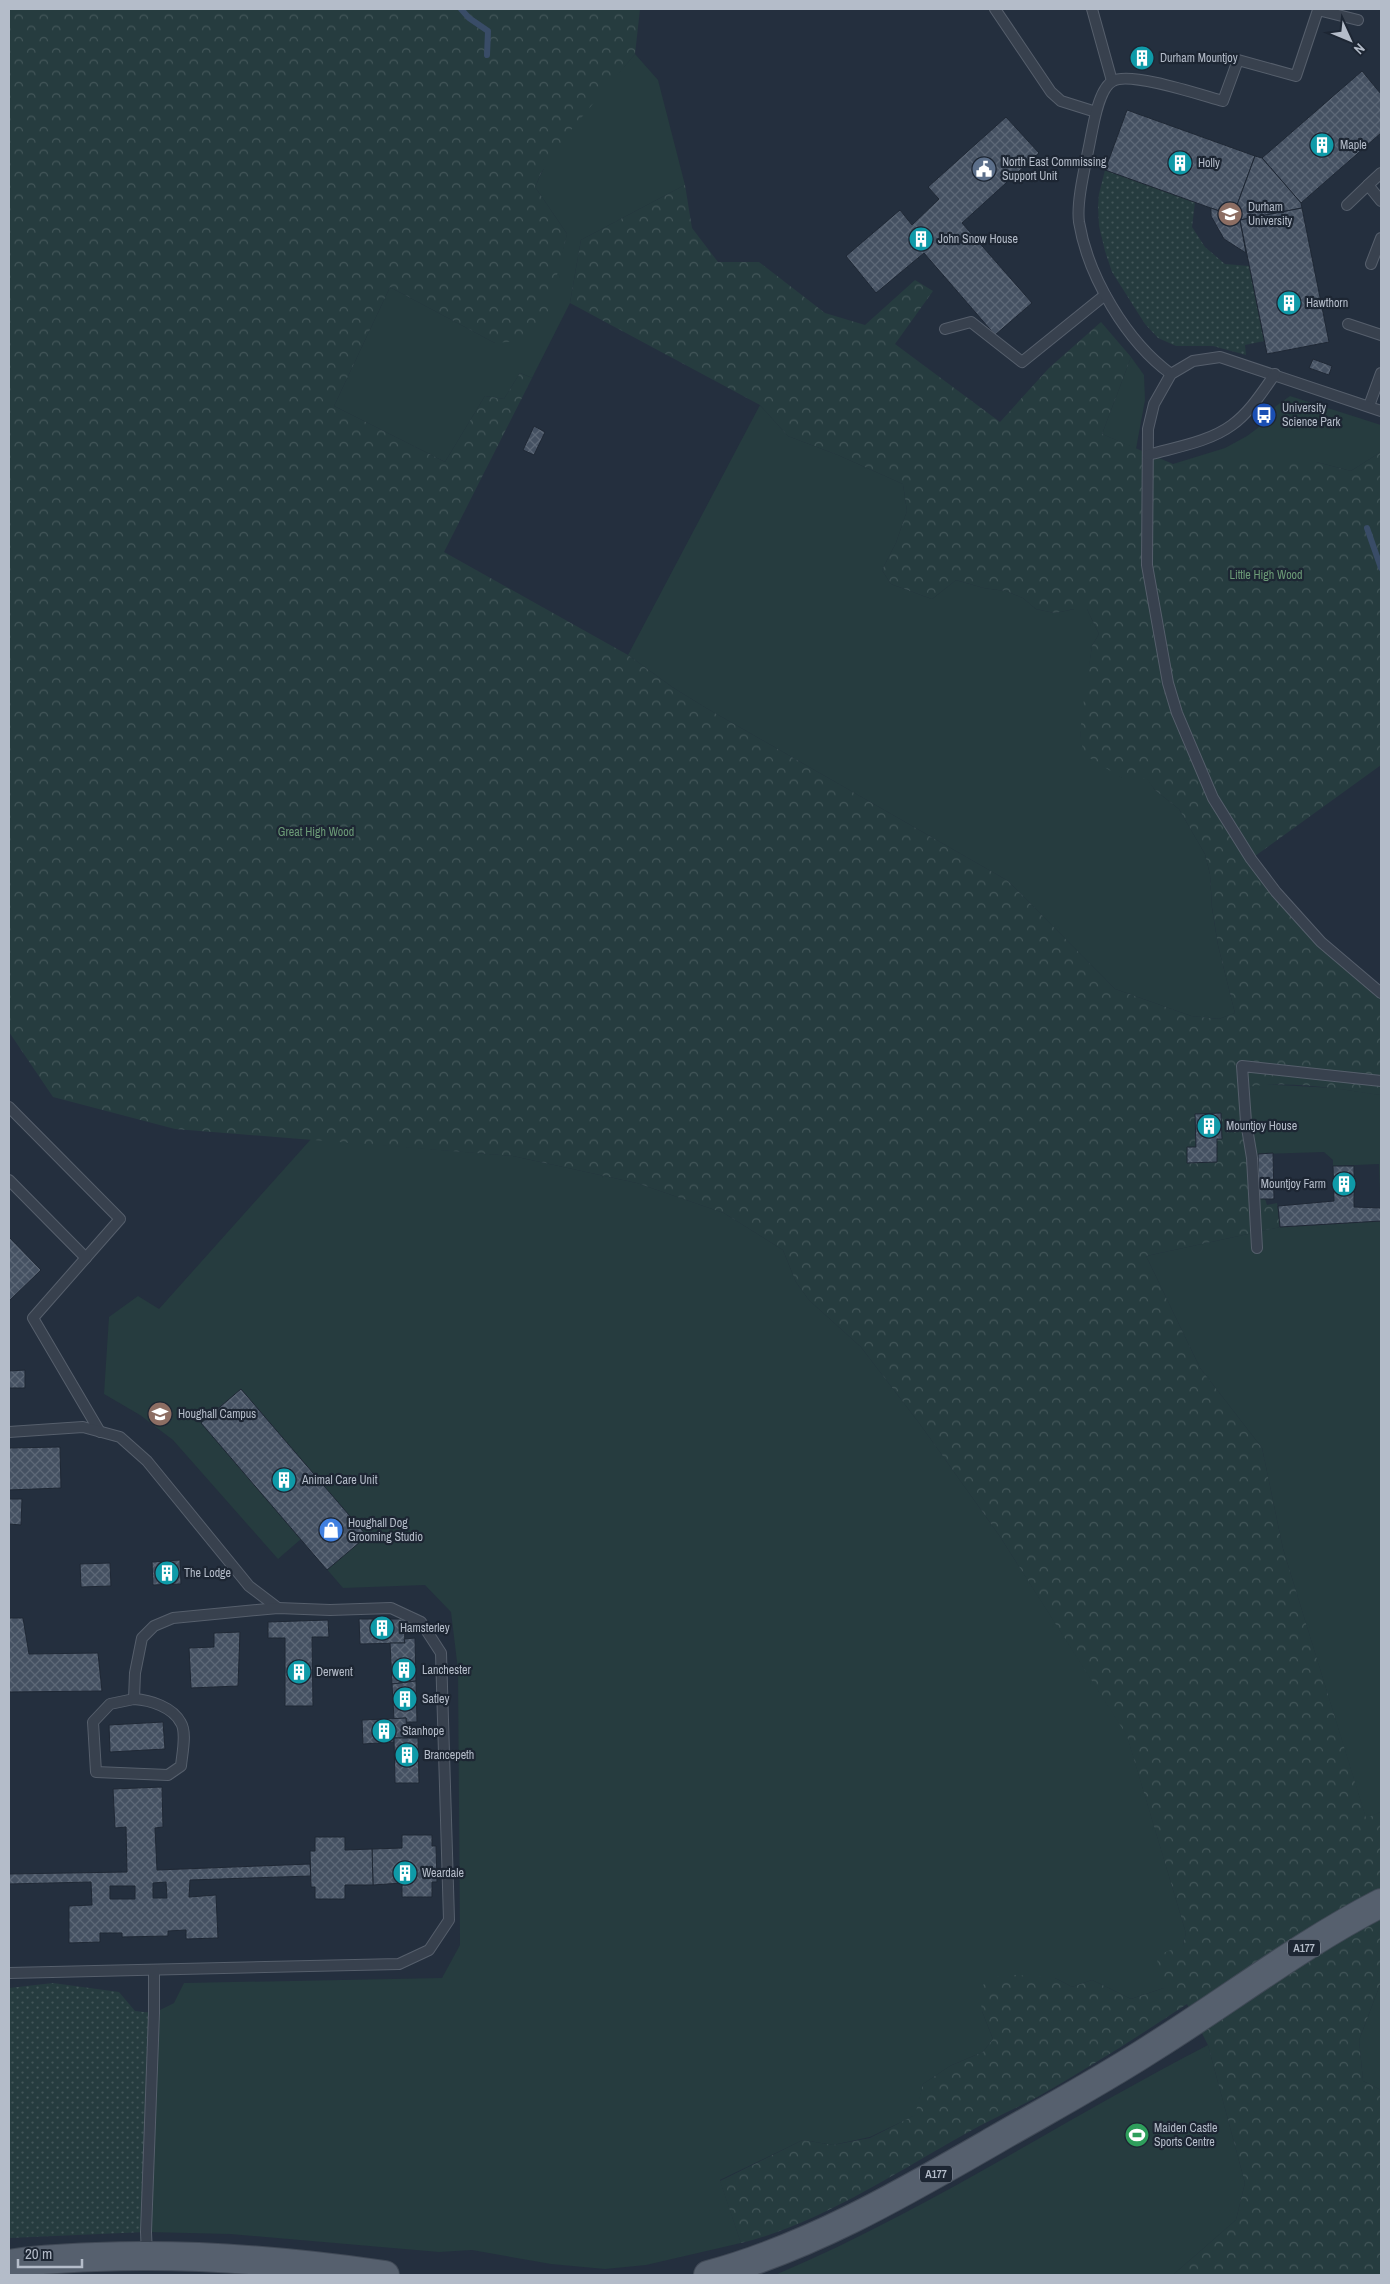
<svg xmlns="http://www.w3.org/2000/svg" width="1390" height="2284" viewBox="0 0 1390 2284" font-family="'Archivo Narrow',sans-serif">
	<style>
		.grass { fill: #263c3f }
		.forest { fill: url(#forest-crowns) }
		.garden { fill: url(#garden-dots) }
		.lines { fill: none; stroke-linecap: round; stroke-linejoin: round }
		.stream { stroke: #394c67; stroke-width: 6 }
		.building { fill: url(#building-cross-hatch); stroke: #1f2835; fill-rule: evenodd }
		.lane-casing { stroke: #565f6c; stroke-width: 12 }
		.primary-casing { stroke: #414a57; stroke-width: 30 }
		.lane { stroke: #38414e; stroke-width: 10 }
		.primary { stroke: #56606e; stroke-width: 28 }
		.labels { text-anchor: middle; stroke-width: 4.5; stroke-linejoin: round; paint-order: stroke }
		.shield { fill: #1d2633; stroke: #878f9c; stroke-width: 1 }
		.shield-label { font-size: 11px; font-weight: bold; fill: #b4bcc9 }
		.poi-label { font-size: 12px; fill: #b4bcc9; stroke: #1d2633; text-anchor: start }
		.park-label { font-size: 12px; fill: #6b9a76; stroke: #1d2633 }
	</style>
	<defs>
		<pattern id="forest-crowns" width="20" height="18" patternUnits="userSpaceOnUse" patternTransform="scale(1.25)"><rect width="20" height="18" fill="#263c3f"/><path d="M2 6a3 3 0 1 1 6 0M12 15a3 3 0 1 1 6 0" fill="none" stroke="#435659"/></pattern>
		<pattern id="garden-dots" width="8" height="8" patternUnits="userSpaceOnUse" patternTransform="scale(1.25)"><rect width="8" height="8" fill="#263c3f"/><path d="M2 2h.1M6 6h.1" fill="none" stroke="#435659" stroke-width="1.8" stroke-linecap="round"/></pattern>
		<pattern id="building-cross-hatch" width="8" height="8" patternUnits="userSpaceOnUse" patternTransform="scale(1.25)"><rect width="8" height="8" fill="#455162"/><path d="M0 0l8 8M0 8l8-8" fill="none" stroke="#5d6877"/></pattern>
	</defs>
	<rect width="100%" height="100%" fill="#242f3e"/>
	<g class="grass">
		<path d="M635 54 658 80 685 185 581 240 570 303 532 378 520 373 504 399 485 396 445 462 334 406 390 287 495 343 558 267 567 234 535 187C556 137 600 95 635 54Z"/>
		<path d="M1131 357 1144 375 1145 400 1136 449 1102 434Z"/>
		<path d="M1290 396 1381 425V452L1351 471 1316 462 1173 464 1225 448 1247 436 1259 427 1276 406Z"/>
		<path d="M760 405 788 436 838 455 903 484 907 511 896 543 882 570 891 584 932 599 956 580 984 588 1006 591 1023 598 1036 609 1055 613 1074 609H1087L1099 634 1092 646 1080 739 1122 778H1147L1155 790 1179 809 1205 854 1210 874 1212 908 1218 945 1235 1013 1219 1019 1191 1016 1115 989 1008 881 706 708 672 687 628 655Z"/>
		<path d="M1261 1084 1334 1088 1381 1095V1812L1366 1819 1283 1549 1262 1448 1200 1368 1146 1256 1280 1227 1381 1221 1379 1164 1333 1166V1160L1324 1152 1258 1154 1252 1158 1244 1088Z"/>
		<path d="M311 1139 513 1156 637 1183 724 1213 783 1250 796 1282 809 1300 861 1347 920 1424 999 1535 1127 1735 1186 1933 1183 1945 1164 1988 1131 1999 1092 1980 1072 1987 1055 1978 982 2011 993 2039 983 2052 950 2066 923 2084 916 2115 870 2137 833 2145 803 2140 720 2180 741 2243 646 2265 605 2269 551 2264 472 2250 439 2252 230 2234 146 2232 154 2013 174 2003 184 1983 442 1978 460 1945 458 1670 451 1612 425 1585 343 1588 301 1539 278 1559 173 1440 140 1415 104 1394 109 1317 138 1296 159 1309Z"/>
		<path d="M1381 1982V2090L1363 2081 1359 2040Z"/>
		<path d="M1208 2045 1245 2183 1236 2220 1173 2275H775C926 2211 1063 2120 1208 2045Z"/>
	</g>
	<path class="forest" d="M9 9H640L635 54 571 130 541 173 535 187 567 234 547 316 517 341 495 343 390 287 334 406 445 462 485 396 504 399 520 373 532 378 444 552 628 655 672 687 706 708 1008 881 1115 989 1191 1016 1219 1019 1235 1013 1218 945 1212 907 1210 874 1205 854 1179 809 1155 790 1147 779 1122 778 1085 755 1080 739 1082 713 1092 646 1099 634 1087 609H1074L1055 613 1036 609 1023 598 1006 591 984 588 956 580 932 599 891 584 882 570 896 543 907 511 903 484 838 455 788 436 760 405 570 303 581 240 685 185 692 228 718 262H759L825 313 865 325 915 280 933 291 895 344 1000 422 1049 368 1101 322 1131 357 1102 434 1173 464 1264 458 1316 462 1351 471 1381 452V765L1251 859 1276 892 1381 993V1095C1340 1089 1284 1079 1244 1088L1253 1157 1258 1154 1259 1199H1265L1267 1205 1277 1203 1280 1227 1146 1256 1200 1368 1262 1448 1283 1549 1366 1818 1381 1812V1982L1359 2040 1363 2081 1381 2090V2275H1173L1236 2220 1245 2183 1208 2045 1187 2004C1139 2036 1090 2067 1039 2096 1015 2109 989 2120 965 2134 895 2173 819 2224 741 2243L720 2181 803 2140 833 2145 870 2138 915 2115 923 2084 950 2066 983 2052 993 2039 982 2011 979 1987 1003 1974 1055 1978 1072 1987 1092 1980 1131 1999 1164 1988 1156 1956 1183 1945 1186 1933 1127 1736 999 1535 920 1424 861 1347 809 1300 796 1282 783 1250 724 1213 637 1183 513 1156 175 1129 53 1097 9 1032Z"/>
	<g class="garden">
		<path d="M1105 170 1195 202 1192 227 1205 247 1225 264 1249 266 1264 341 1245 345 1246 355 1213 346H1176L1158 338 1145 324 1112 272 1105 251 1099 226 1098 206 1099 194Z"/>
		<path d="M53 1983 119 1992 135 2011 154 2013 146 2232 9 2238V1988Z"/>
	</g>
	<g class="lines">
		<g class="stream">
			<path d="M461 9 469 18 488 31 487 55"/>
			<path d="M1367 528 1381 568"/>
		</g>
	</g>
	<g class="building">
		<path d="M1136 48 1151 53 1147 68 1132 63Z"/>
		<path d="M1362 71 1381 94V133L1301 203 1262 158Z"/>
		<path d="M1127 110 1255 156 1233 216 1105 170Z"/>
		<path d="M1006 117 1039 153 962 223 1032 303 995 335 924 253 876 293 846 256 900 210 912 225 939 199 928 187Z"/>
		<path d="M1255 156 1262 158 1301 203 1302 208 1240 220 1246 253 1224 239 1211 216V208L1233 216Z"/>
		<path d="M1302 208 1329 342 1267 354 1240 220Z"/>
		<path d="M1313 359 1332 366 1329 375 1309 368Z"/>
		<path d="M534 426 545 432 534 455 523 450Z"/>
		<path d="M1221 1113 1222 1139H1217V1162L1187 1163V1147H1196L1195 1114Z"/>
		<path d="M1273 1153 1274 1199H1259L1258 1154Z"/>
		<path d="M1333 1166H1354V1207L1381 1208V1221L1280 1227 1278 1206 1334 1201Z"/>
		<path d="M9 1237 41 1270 9 1301Z"/>
		<path d="M25 1370V1388H9V1371Z"/>
		<path d="M241 1389 367 1536 327 1570 201 1423Z"/>
		<path d="M60 1447 61 1488 9 1490V1448Z"/>
		<path d="M9 1499H22L21 1525 9 1524Z"/>
		<path d="M180 1560 181 1584 153 1585 152 1562Z"/>
		<path d="M110 1563 111 1586 81 1587 80 1564Z"/>
		<path d="M9 1618H23L29 1654 98 1653 102 1691 9 1692Z"/>
		<path d="M359 1619H404L405 1643 360 1644Z"/>
		<path d="M328 1620 329 1637H312L313 1706H285V1638H268V1622Z"/>
		<path d="M240 1632 238 1686 191 1688 189 1648 214 1647V1633Z"/>
		<path d="M415 1638 416 1681 392 1684 390 1643H405L404 1639Z"/>
		<path d="M416 1681 417 1722H406V1718L394 1719 392 1684Z"/>
		<path d="M406 1718 407 1738H394V1742L363 1744 362 1720Z"/>
		<path d="M163 1722 165 1749 110 1752 109 1725Z"/>
		<path d="M394 1738H418L419 1783H395Z"/>
		<path d="M162 1787 163 1827 155 1828 157 1870 310 1864 311 1876 190 1880 189 1897 216 1895 218 1938 186 1939V1930L168 1931V1936L122 1937V1933H100V1942L69 1943V1906L92 1905 91 1882 9 1884V1874L127 1872 126 1827 115 1828 113 1789ZM166 1882 167 1898H153V1883ZM110 1886H135V1899H110Z"/>
		<path d="M402 1835H432V1846H436L437 1882H432V1897H402V1883L373 1885 372 1849 402 1848Z"/>
		<path d="M315 1837H345V1850L372 1849 373 1885H345V1899H315V1887H311L310 1851H315Z"/>
	</g>
	<g class="lines">
		<defs>
			<g id="lane">
				<path d="M995 9 1051 92 1061 101 1096 112"/>
				<path d="M1092 9 1112 81"/>
				<path d="M1368 185 1381 173"/>
				<path d="M1347 205 1368 185 1381 201"/>
				<path d="M1371 264 1381 238"/>
				<path d="M1348 324 1381 335"/>
				<path d="M945 329 971 322 1022 362 1105 295"/>
				<path d="M1171 374C1127 342 1088 277 1079 222 1076 200 1087 159 1091 136 1094 122 1099 88 1113 81 1130 71 1201 95 1223 101L1238 60 1296 76 1318 10 1358 20"/>
				<path d="M1369 406 1381 373"/>
				<path d="M1381 411 1220 357 1193 361 1171 374 1154 404 1148 429 1147 565 1168 683 1177 713 1213 798 1251 859 1276 892 1321 942 1381 993"/>
				<path d="M1148 455C1176 447 1209 442 1232 425 1250 412 1263 391 1275 374"/>
				<path d="M9 1107 120 1219 33 1318 100 1432"/>
				<path d="M9 1180 86 1258"/>
				<path d="M1257 1248 1252 1158 1246 1122 1242 1066 1381 1081"/>
				<path d="M9 1432 83 1427 120 1437 147 1461 249 1586 278 1608"/>
				<path d="M134 1699C150 1700 173 1707 181 1723 187 1733 182 1754 181 1766L168 1775 96 1772 93 1722 110 1704Z"/>
				<path d="M9 1973 399 1964 429 1950 449 1920 441 1653 421 1622 391 1608 330 1610 278 1608 173 1618 154 1626 142 1638 135 1673 134 1699"/>
				<path d="M147 2255 146 2232 154 2013V1970"/>
			</g>
			<g id="primary">
				<path d="M9 2264C38 2259 67 2258 96 2257 193 2253 289 2261 385 2275"/>
				<path d="M708 2275C811 2247 903 2193 995 2140 1047 2110 1101 2081 1152 2048 1229 2000 1301 1944 1381 1903"/>
			</g>
		</defs>
		<use href="#lane" class="lane-casing"/>
		<use href="#primary" class="primary-casing"/>
		<use href="#lane" class="lane"/>
		<use href="#primary" class="primary"/>
	</g>
	<defs>
		<symbol id="building-disc" viewBox="-11 -11 22 22"><circle r="9.5" fill="#0f9aa8" stroke="#1d2633"/><path d="M-4-6H4V6H1V3H-1V6H-4ZM-2.5-4.3h1.7v1.8h-1.7ZM.8-4.3h1.7v1.8H.8ZM-2.5-1h1.7V.8h-1.7ZM.8-1h1.7V.8H.8Z" fill="#fff"/></symbol>
		<symbol id="civic-disc" viewBox="-11 -11 22 22"><circle r="9.5" fill="#5c6f8a" stroke="#1d2633"/><path d="M-.6-6.5H3V-4.5H.6V-3L4-1V1h2V6H-6V1h2V-1L-.6-3ZM-1.2 2.5V6h2.4V2.5Z" fill="#fff"/></symbol>
		<symbol id="university-disc" viewBox="-11 -11 22 22"><circle r="9.5" fill="#8d6e63" stroke="#1d2633"/><path d="M0-5L7-2L0 1L-7-2ZM-4 1L0 2.5L4 1V4Q0 6-4 4Z" fill="#fff"/></symbol>
		<symbol id="bus-disc" viewBox="-11 -11 22 22"><circle r="9.5" fill="#1a4fb4" stroke="#1d2633"/><path d="M-5-6H5V4H4V6H2V4H-2V6H-4V4H-5ZM-3.5-4V0h7V-4ZM-3.5 1.2v1.5H-2V1.2ZM2 1.2v1.5H3.5V1.2Z" fill="#fff"/></symbol>
		<symbol id="shop-disc" viewBox="-11 -11 22 22"><circle r="9.5" fill="#3f7fe0" stroke="#1d2633"/><path d="M-5-2.5h2.3a2.7 3.5 0 0 1 5.4 0H5L5.5 6h-11ZM-1.5-2.5h3a1.5 2.3 0 0 0-3 0Z" fill="#fff"/></symbol>
		<symbol id="stadium-disc" viewBox="-11 -11 22 22"><circle r="9.5" fill="#2e9e5b" stroke="#1d2633"/><path d="M0-5a6.5 5 0 1 0 0 10a6.5 5 0 1 0 0-10ZM-3.5-1.8h7v3.6h-7Z" fill="#fff"/></symbol>
	</defs>
	<g fill-rule="evenodd">
		<use href="#building-disc" x="1128" y="44" width="28" height="28"/>
		<use href="#building-disc" x="1308" y="131" width="28" height="28"/>
		<use href="#building-disc" x="1166" y="149" width="28" height="28"/>
		<use href="#civic-disc" x="970" y="155" width="28" height="28"/>
		<use href="#university-disc" x="1216" y="200" width="28" height="28"/>
		<use href="#building-disc" x="907" y="225" width="28" height="28"/>
		<use href="#building-disc" x="1275" y="289" width="28" height="28"/>
		<use href="#bus-disc" x="1250" y="401" width="28" height="28"/>
		<use href="#building-disc" x="1195" y="1112" width="28" height="28"/>
		<use href="#building-disc" x="1330" y="1170" width="28" height="28"/>
		<use href="#university-disc" x="146" y="1400" width="28" height="28"/>
		<use href="#building-disc" x="270" y="1466" width="28" height="28"/>
		<use href="#shop-disc" x="317" y="1516" width="28" height="28"/>
		<use href="#building-disc" x="153" y="1559" width="28" height="28"/>
		<use href="#building-disc" x="368" y="1614" width="28" height="28"/>
		<use href="#building-disc" x="390" y="1656" width="28" height="28"/>
		<use href="#building-disc" x="285" y="1658" width="28" height="28"/>
		<use href="#building-disc" x="391" y="1685" width="28" height="28"/>
		<use href="#building-disc" x="370" y="1717" width="28" height="28"/>
		<use href="#building-disc" x="393" y="1741" width="28" height="28"/>
		<use href="#building-disc" x="391" y="1859" width="28" height="28"/>
		<use href="#stadium-disc" x="1123" y="2121" width="28" height="28"/>
	</g>
	<g class="labels">
		<g class="shield">
			<rect x="1288" y="1939.5" width="32" height="17" rx="4"/>
			<rect x="920" y="2165.5" width="32" height="17" rx="4"/>
		</g>
		<g class="shield-label">
			<text x="1304" y="1952">A177</text>
			<text x="936" y="2178">A177</text>
		</g>
		<g class="poi-label">
			<text x="1160" y="62">Durham Mountjoy</text>
			<text x="1340" y="149">Maple</text>
			<text x="1002" y="166">North East Commissing<tspan x="1002" dy="14">Support Unit</tspan></text>
			<text x="1198" y="167">Holly</text>
			<text x="1248" y="211">Durham<tspan x="1248" dy="14">University</tspan></text>
			<text x="938" y="243">John Snow House</text>
			<text x="1306" y="307">Hawthorn</text>
			<text x="1282" y="412">University<tspan x="1282" dy="14">Science Park</tspan></text>
			<text x="1226" y="1130">Mountjoy House</text>
			<text x="1326" y="1188" text-anchor="end">Mountjoy Farm</text>
			<text x="178" y="1418">Houghall Campus</text>
			<text x="302" y="1484">Animal Care Unit</text>
			<text x="348" y="1527">Houghall Dog<tspan x="348" dy="14">Grooming Studio</tspan></text>
			<text x="184" y="1577">The Lodge</text>
			<text x="400" y="1632">Hamsterley</text>
			<text x="422" y="1674">Lanchester</text>
			<text x="316" y="1676">Derwent</text>
			<text x="422" y="1703">Satley</text>
			<text x="402" y="1735">Stanhope</text>
			<text x="424" y="1759">Brancepeth</text>
			<text x="422" y="1877">Weardale</text>
			<text x="1154" y="2132">Maiden Castle<tspan x="1154" dy="14">Sports Centre</tspan></text>
		</g>
		<g class="park-label">
			<text x="1266" y="579">Little High Wood</text>
			<text x="316" y="836">Great High Wood</text>
		</g>
	</g>
	<rect width="1390" height="2284" fill="none" stroke="#b4bcc9" stroke-width="20"/>
	<g transform="translate(1350 40) rotate(134)" stroke="#1d2633" stroke-width="4" paint-order="stroke">
	<path d="M0-4L9 19L0 12L-9 19Z" fill="#b4bcc9"/>
	<text y="-8" font-size="14" font-weight="bold" text-anchor="middle" fill="#b4bcc9">N</text>
	</g>
	<path d="M18 2259v8h64v-8" fill="none" stroke="#b4bcc9" stroke-width="2.5"/>
	<text x="25" y="2259" font-size="15" fill="#b4bcc9" stroke="#1d2633" stroke-width="4" paint-order="stroke">20 m</text>
</svg>
